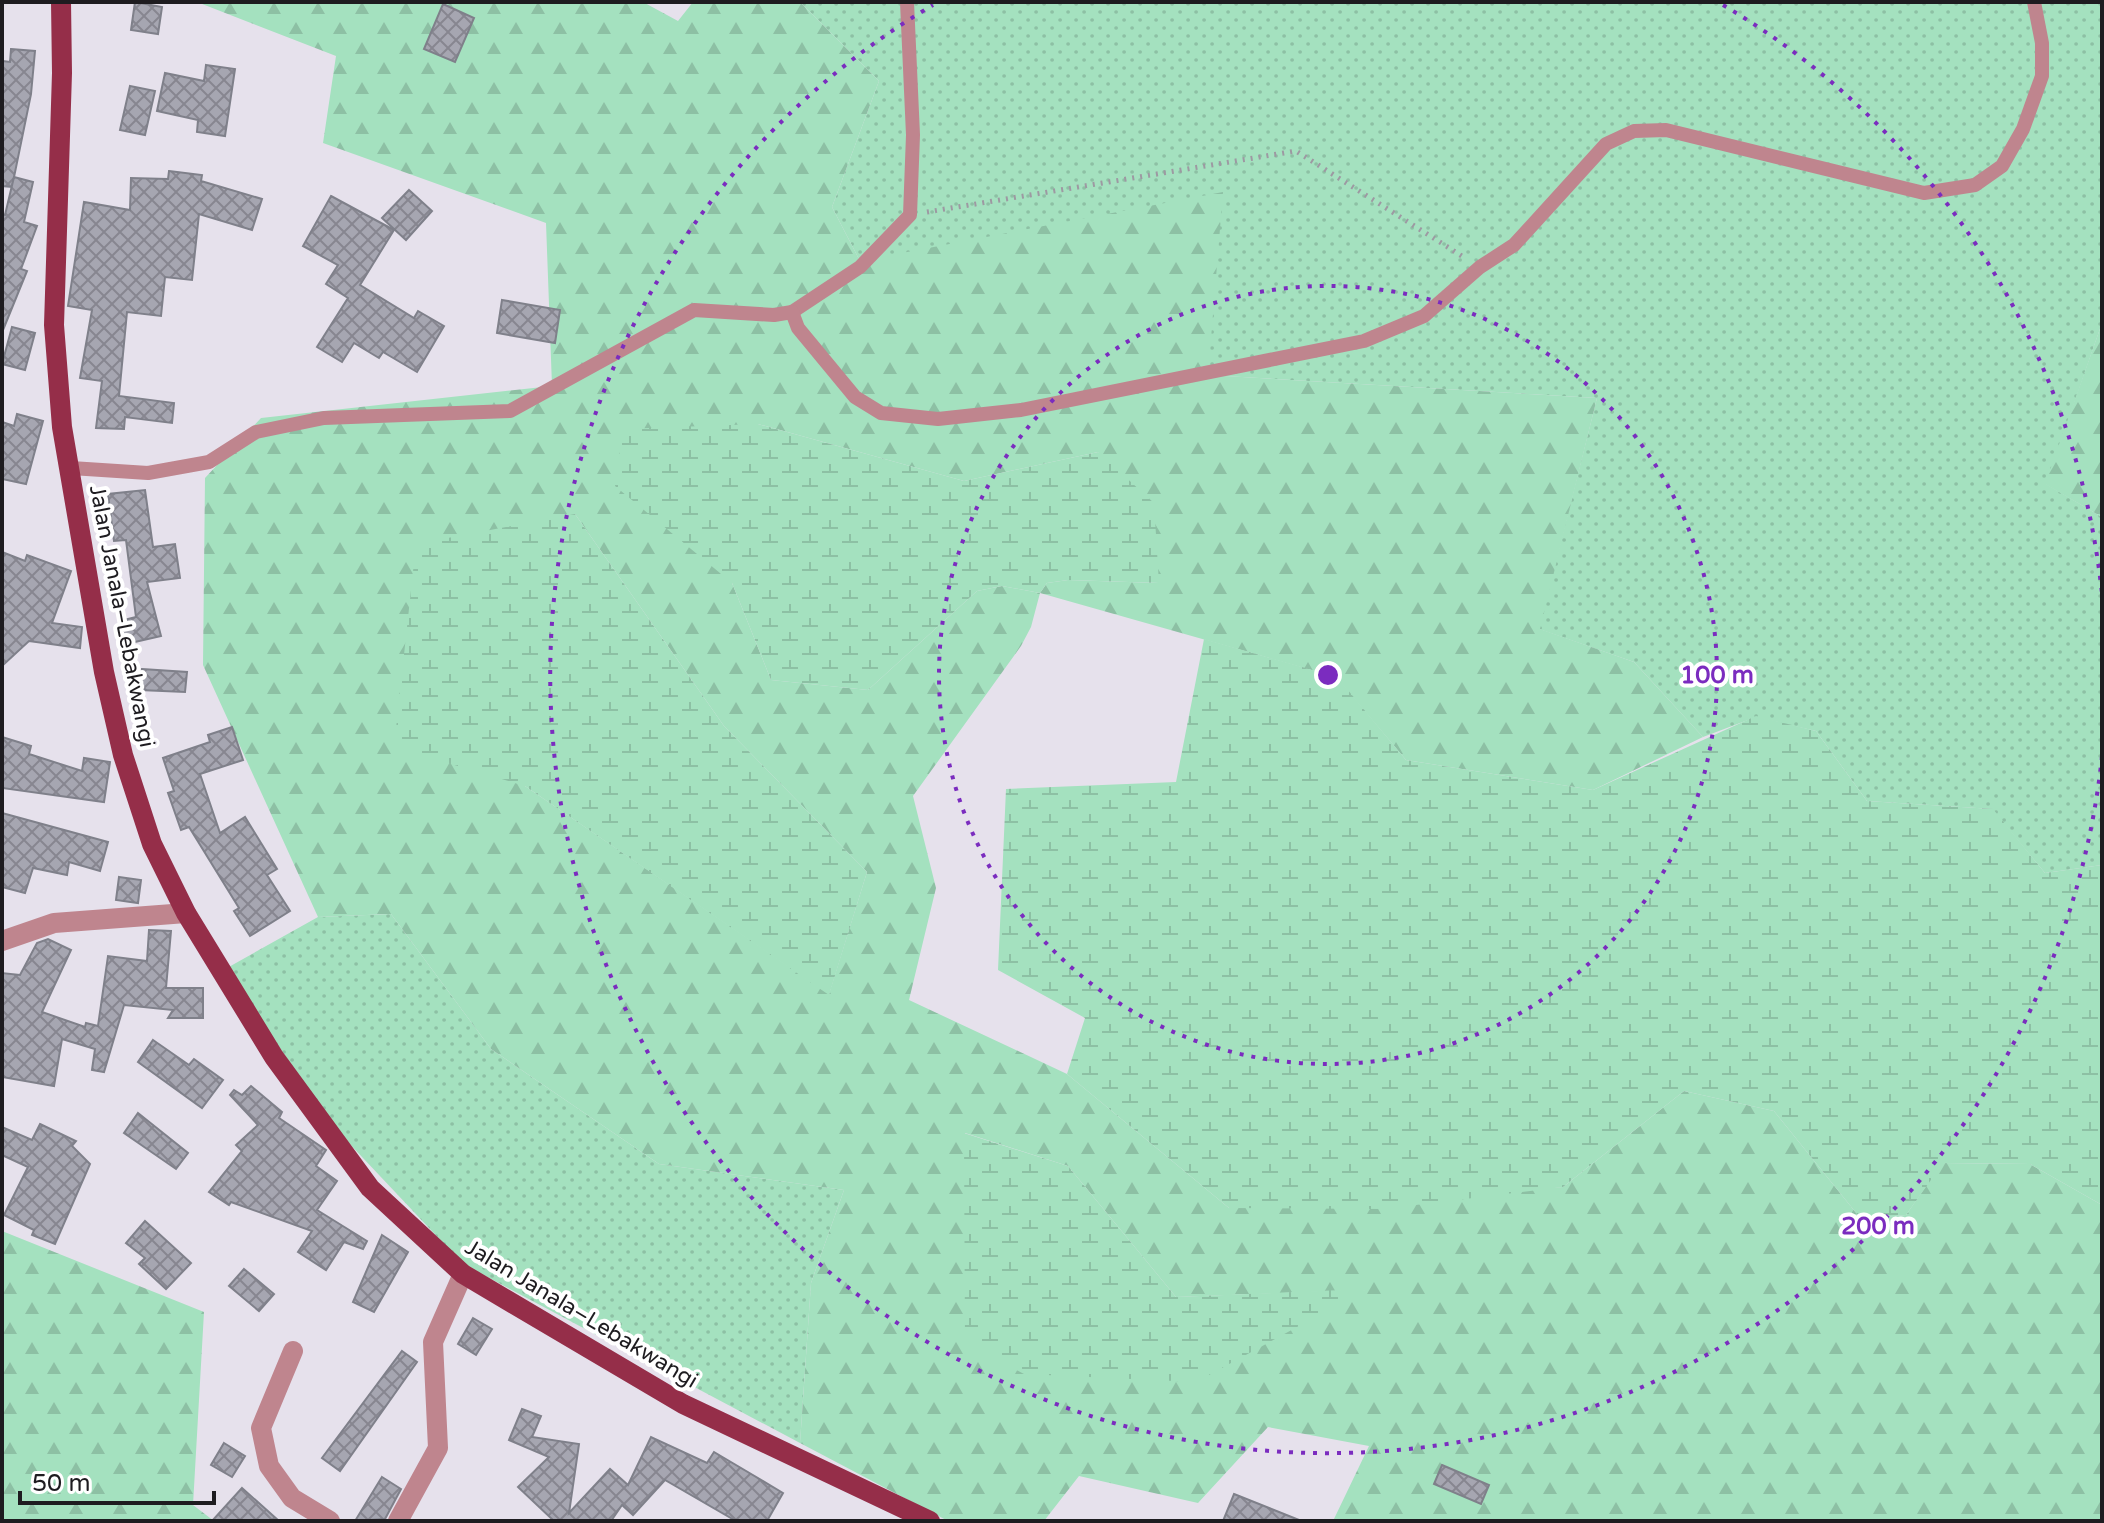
<svg xmlns="http://www.w3.org/2000/svg" width="2104" height="1523" viewBox="0 0 2104 1523" font-family="'Varela Round',sans-serif">
	<style>
		.grass { fill: url(#grass-dots) }
		.forest { fill: url(#forest-firs); fill-rule: evenodd }
		.wetland { fill: url(#wetland-marsh) }
		.building { fill: url(#building-cross-hatch); stroke: #7f808a; stroke-width: 2 }
		.lines { fill: none; stroke-linecap: round; stroke-linejoin: round }
		.path { stroke: #9d99a2; stroke-width: 5; stroke-dasharray: 2 6; stroke-linecap: butt }
		.lane { stroke: #bf858e; stroke-width: 14 }
		.street { stroke: #bf858e; stroke-width: 20 }
		.primary { stroke: #952e49; stroke-width: 20 }
		.ring { fill: none; stroke: #7b2cbf; stroke-width: 4; stroke-dasharray: 4 8 }
		.labels { text-anchor: middle; stroke-width: 8; stroke-linejoin: round; paint-order: stroke }
		.street-label { font-size: 22px; fill: #1e1c20; stroke: #fff }
		.centre { fill: #7b2cbf; stroke: #fff; stroke-width: 4 }
		.ring-label { font-size: 24px; text-anchor: middle; font-weight: bold; fill: #7b2cbf; stroke: #fff; stroke-width: 8; stroke-linejoin: round; paint-order: stroke }
	</style>
	<defs>
		<pattern id="grass-dots" width="8" height="8" patternUnits="userSpaceOnUse" patternTransform="scale(2)"><rect width="8" height="8" fill="#a4e1bf"/><path d="M2 2h.1M6 6h.1" fill="none" stroke="#8dc0a4" stroke-width="1.8" stroke-linecap="round"/></pattern>
		<pattern id="forest-firs" width="22" height="20" patternUnits="userSpaceOnUse" patternTransform="scale(2)"><rect width="22" height="20" fill="#a4e1bf"/><path d="M5 1l3.5 6h-7zM16 11l3.5 6h-7z" fill="#8dc0a4"/></pattern>
		<pattern id="wetland-marsh" width="20" height="14" patternUnits="userSpaceOnUse" patternTransform="scale(2)"><rect width="20" height="14" fill="#a4e1bf"/><path d="M1 5h8M5 5V1M11 12h8M15 12V8" fill="none" stroke="#8dc0a4"/></pattern>
		<pattern id="building-cross-hatch" width="8" height="8" patternUnits="userSpaceOnUse" patternTransform="scale(2)"><rect width="8" height="8" fill="#a6a6b1"/><path d="M0 0l8 8M0 8l8-8" fill="none" stroke="#878690"/></pattern>
	</defs>
	<rect width="100%" height="100%" fill="#e6e1ec"/>
	<g class="grass">
		<path d="M800 2H2102V323L2046 484 2102 517V865L2045 873 1992 809 1867 801 1816 731 1756 717 1703 737 1634 662 1539 629 1597 398 1207 375 860 261 832 207 879 81Z"/>
		<path d="M391 914 491 1049 659 1164 844 1190 811 1283 800 1443 463 1264 329 1122 227 968 318 917Z"/>
	</g>
	<g class="forest">
		<path d="M197 2H643L678 21 693 2H800L879 81 832 207 860 261 1223 192 1208 375 1597 398 1540 629 1634 662 1703 737 1593 790 1406 760 1336 677 1040 593 1031 627 1021 646 913 796 936 888 909 1000 1067 1074 1229 1208 1563 1187 1684 1091 1774 1111 1861 1219 1906 1215 1942 1163 2030 1164 2102 1205V1521H1333L1369 1446 1268 1427 1198 1503 1079 1476 1044 1521H948L800 1443 811 1283 844 1190 659 1164 491 1049 391 914 318 917 203 665 205 478 261 418 552 386 546 223 323 143 336 56ZM758 424 964 481 1098 452 1158 583 1068 580 1047 583 1040 593 1002 586 977 591 868 690 771 680 732 583ZM575 514 724 726 867 872 829 994 525 786ZM965 1133 1068 1166 1176 1297 1365 1290 965 1342Z"/>
		<path d="M2102 323V517L2045 484Z"/>
		<path d="M2 1231 204 1312 193 1505 214 1521H2Z"/>
	</g>
	<g class="wetland">
		<path d="M758 424 964 481 1098 452 1154 503 1159 583 1068 580 1047 583 1040 593 1002 586 977 591 868 690 771 680 732 583 615 486 623 429Z"/>
		<path d="M575 514 724 726 867 872 829 995 525 786 394 747 416 544Z"/>
		<path d="M1204 639 1337 677 1406 760 1593 790 1756 716 1816 731 1867 801 1993 809 2045 873 2102 865V1205L2030 1164 1943 1163 1906 1215 1861 1219 1774 1111 1684 1091 1563 1187 1383 1209 1229 1208 1067 1074 1085 1018 998 970 1006 789 1176 782Z"/>
		<path d="M964 1133 1068 1166 1176 1297 1367 1289 1196 1382 1024 1374 965 1342Z"/>
	</g>
	<g class="building">
		<path d="M135 2 162 7 158 34 131 30Z"/>
		<path d="M443 4 474 18 455 62 424 49Z"/>
		<path d="M11 49 35 51 31 94 12 187 2 186V61L10 62Z"/>
		<path d="M206 65 235 69 225 136 197 132 198 120 157 111 165 73 204 81Z"/>
		<path d="M130 86 155 91 145 135 120 130Z"/>
		<path d="M169 171 202 175 201 181 262 199 252 230 199 214 192 280 165 277 161 316 127 312 119 396 174 403 172 423 125 417 124 429 96 428 102 381 80 378 92 310 68 306 84 202 130 210 131 178 168 179Z"/>
		<path d="M14 177 33 182 24 222 37 226 21 269 27 271 3 330 2 214 5 215Z"/>
		<path d="M409 190 432 211 406 240 382 218Z"/>
		<path d="M331 196 394 230 360 285 414 318 418 311 444 326 417 372 383 352 379 358 354 343 342 362 317 347 348 298 326 284 338 265 303 246Z"/>
		<path d="M502 300 560 310 555 343 497 333Z"/>
		<path d="M12 327 35 333 25 370 2 364Z"/>
		<path d="M17 414 43 421 26 484 2 479V422L14 426Z"/>
		<path d="M145 490 153 547 175 544 180 578 147 582 161 636 126 644 120 621 136 617 126 540 114 541 108 494Z"/>
		<path d="M2 552 25 561 27 555 71 571 52 623 82 627 80 648 29 641 2 666Z"/>
		<path d="M142 669 187 672 185 692 140 690Z"/>
		<path d="M232 727 243 760 200 774 220 833 245 817 277 869 267 875 290 911 250 936 234 911 239 908 189 827 181 830 168 793 174 791 163 758 210 742 208 735Z"/>
		<path d="M2 737 31 746 29 754 82 771 84 758 110 762 104 802 2 788Z"/>
		<path d="M2 813 108 842 100 871 69 862 67 875 33 868 25 893 2 887Z"/>
		<path d="M119 877 141 880 138 903 116 900Z"/>
		<path d="M149 930 171 931 166 988H203V1018H168L173 1010 124 1005 104 1072 92 1070 95 1049 62 1039 54 1086 2 1077V973L20 975 37 943 48 939 71 950 42 1012 85 1027 86 1023 98 1026 108 956 147 961Z"/>
		<path d="M153 1040 189 1065 194 1059 223 1080 202 1108 138 1062Z"/>
		<path d="M251 1086 282 1112 279 1118 326 1150 316 1166 337 1181 317 1210 367 1241 363 1249 344 1242 326 1270 298 1252 312 1231 231 1202 229 1205 209 1192 242 1151 236 1145 258 1125 230 1095 234 1090 242 1095Z"/>
		<path d="M138 1113 188 1153 176 1169 124 1133Z"/>
		<path d="M40 1124 76 1141 72 1146 90 1164 55 1244 32 1235 34 1230 4 1215 28 1167 2 1155V1127L32 1140Z"/>
		<path d="M145 1221 191 1263 166 1289 139 1264 145 1258 126 1243Z"/>
		<path d="M382 1235 408 1252 374 1312 353 1302Z"/>
		<path d="M244 1269 274 1294 259 1311 229 1286Z"/>
		<path d="M473 1318 492 1329 476 1355 458 1344Z"/>
		<path d="M402 1351 417 1362 340 1471 322 1458Z"/>
		<path d="M522 1409 541 1416 532 1437 579 1444 569 1513 610 1469 628 1485 651 1437 707 1463 714 1452 783 1493 767 1521H736L665 1480 633 1515 622 1505 611 1521H554L518 1487 549 1457 509 1440Z"/>
		<path d="M224 1443 245 1456 232 1477 211 1465Z"/>
		<path d="M1442 1465 1489 1485 1481 1504 1434 1484Z"/>
		<path d="M382 1477 401 1489 385 1519 355 1521Z"/>
		<path d="M242 1488 279 1521H212Z"/>
		<path d="M1234 1494 1299 1520V1521H1223Z"/>
	</g>
	<g class="lines">
		<path class="path" d="M927 212 1296 151 1465 258"/>
		<g class="lane">
			<path d="M792 312 860 267 910 215 913 135 907 2"/>
			<path d="M71 468 148 473 209 462 256 432 324 418 510 411 694 310 774 315 792 312 798 328 855 397 881 413 938 419 1021 410 1364 341 1424 316 1480 267 1514 245 1606 144 1634 131 1666 130 1924 193 1975 185 2002 166 2023 129 2042 76V43L2034 2"/>
		</g>
		<g class="street">
			<path d="M2 941 54 923 186 913"/>
			<path d="M293 1351 261 1428 269 1466 292 1498 330 1521"/>
			<path d="M398 1521 438 1448 433 1342 463 1274"/>
		</g>
		<path class="primary" d="M61 2 62 73 54 325 62 427 104 672 123 755 152 844 186 913 274 1057 370 1188 463 1274 683 1404 930 1521"/>
	</g>
	<g class="ring">
		<circle cx="1328" cy="675" r="389"/>
		<path d="M2102 756A778 778 0 1 1 933 5M1723 5A778 778 0 0 1 2102 594"/>
	</g>
	<g class="labels">
		<g class="street-label">
			<text transform="translate(123 616) rotate(79)" y="8">Jalan Janala–Lebakwangi</text>
			<text transform="translate(582 1313) rotate(31)" y="8">Jalan Janala–Lebakwangi</text>
		</g>
	</g>
	<circle cx="1328" cy="675" r="12" class="centre"/>
	<g class="ring-label">
		<text x="1717" y="683">100 m</text>
		<text x="1878" y="1234">200 m</text>
	</g>
	<rect width="2104" height="1523" fill="none" stroke="#1e1c20" stroke-width="8"/>
	<path d="M20 1491v12h194v-12" fill="none" stroke="#1e1c20" stroke-width="4"/>
	<text x="32" y="1491" font-size="24" fill="#1e1c20" stroke="#ffffff" stroke-width="6" paint-order="stroke">50 m</text>
</svg>
